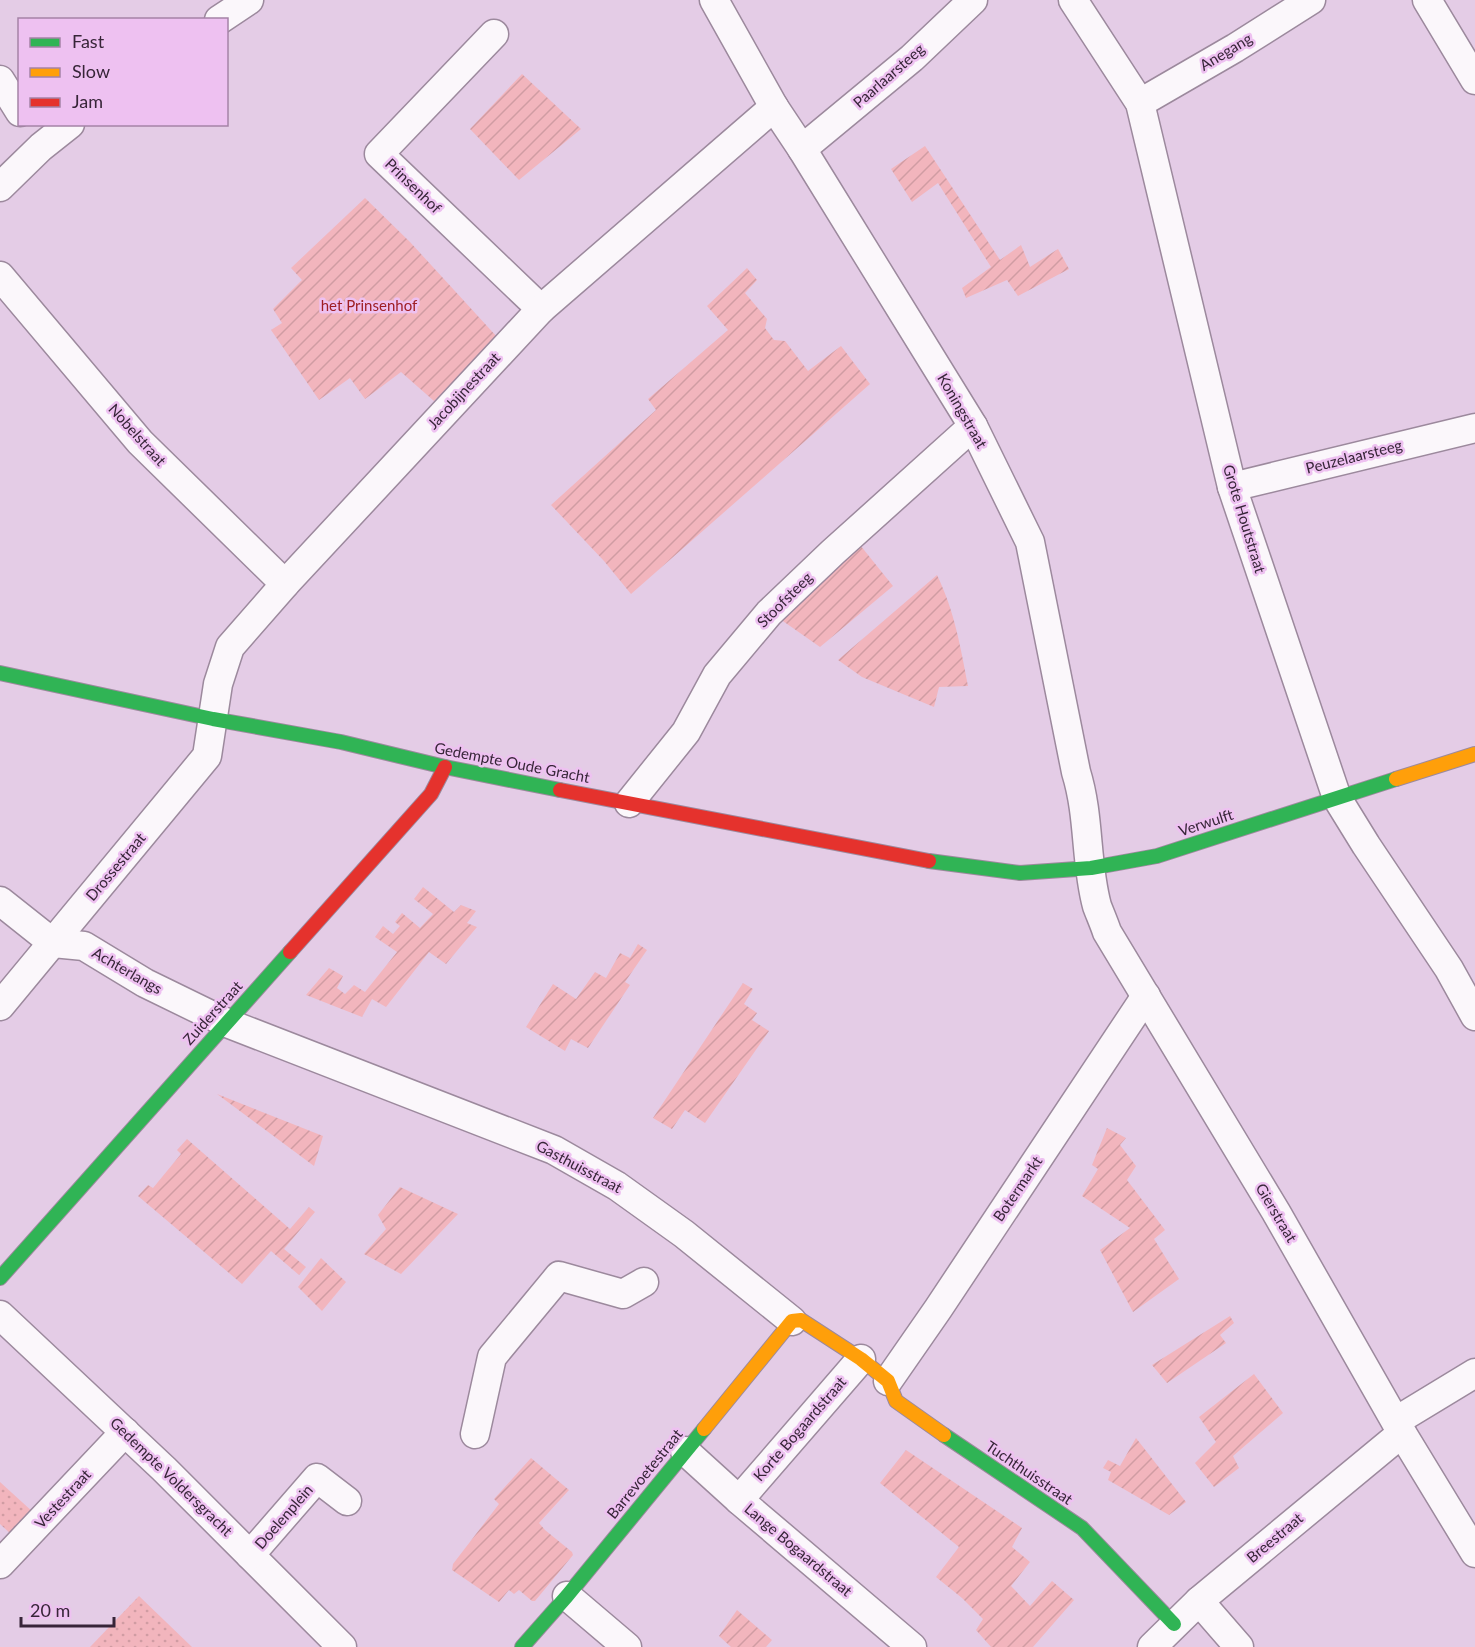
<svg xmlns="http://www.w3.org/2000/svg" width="1475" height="1647" viewBox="0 0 1475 1647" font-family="Lato,sans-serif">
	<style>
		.grass { fill: url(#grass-dots) }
		.garden { fill: url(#garden-furrows) }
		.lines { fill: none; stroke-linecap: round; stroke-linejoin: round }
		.street-casing { stroke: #9c899d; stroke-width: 31 }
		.fast-casing { stroke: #9c899d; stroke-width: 16 }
		.slow-casing { stroke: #9c899d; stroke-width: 16 }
		.jam-casing { stroke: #9c899d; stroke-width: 16 }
		.street { stroke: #fbf7fb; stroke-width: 28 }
		.fast { stroke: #30b455; stroke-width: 14 }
		.slow { stroke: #ff9f0a; stroke-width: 14 }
		.jam { stroke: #e5322d; stroke-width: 14 }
		.labels { text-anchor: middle; stroke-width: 5; stroke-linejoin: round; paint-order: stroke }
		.street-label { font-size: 15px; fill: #372538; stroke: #eec1f1 }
		.park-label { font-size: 15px; fill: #9e1e24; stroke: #eec1f1 }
	</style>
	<defs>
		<pattern id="grass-dots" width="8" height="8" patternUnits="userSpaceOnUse" patternTransform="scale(1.5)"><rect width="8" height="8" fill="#f2b5bd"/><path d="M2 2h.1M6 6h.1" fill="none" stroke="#d09ca3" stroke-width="1.8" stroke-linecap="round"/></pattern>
		<pattern id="garden-furrows" width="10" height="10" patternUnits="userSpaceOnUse" patternTransform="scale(1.5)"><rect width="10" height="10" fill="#f2b5bd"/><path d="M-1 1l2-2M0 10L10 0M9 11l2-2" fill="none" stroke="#d09ca3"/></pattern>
	</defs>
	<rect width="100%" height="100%" fill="#e4cce6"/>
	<g class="grass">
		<path d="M0 1482 34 1513 13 1536 0 1524Z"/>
		<path d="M139 1596 192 1647H90Z"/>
	</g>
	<g class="garden">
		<path d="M522 74 581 129 519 180 470 129Z"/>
		<path d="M925 146 1000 260 1021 245 1030 267 1058 249 1069 269 1018 296 1007 280 966 298 962 288 991 267 938 183 912 202 891 169Z"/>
		<path d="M365 198 410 242 498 338 434 401 401 372 365 399 350 378 319 400 271 330 282 323 273 309 302 280 291 268Z"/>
		<path d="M747 268 757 280 745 293 767 319 765 328 774 340 785 341 808 371 841 346 870 384 631 594 604 561 551 505 656 410 648 399 728 330 707 306Z"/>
		<path d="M856 540 893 586 820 647 780 619Z"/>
		<path d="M937 575C955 613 960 645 968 686L939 687 934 707 862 677 838 660Z"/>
		<path d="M423 887 454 912 461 905 476 911 467 923 477 927 446 964 429 952 386 1007 372 999 362 1017 306 995 329 968 343 976 337 988 345 994 354 985 365 992 397 952 375 937 383 926 393 934 400 926 395 922 402 913 420 928 433 914 414 899Z"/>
		<path d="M638 944 647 950 625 982 630 985 588 1048 571 1039 565 1051 526 1027 553 984 576 999 595 972 606 978 620 953 630 958Z"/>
		<path d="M743 983 753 989 744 1004 757 1013 752 1020 769 1031 705 1123 685 1110 672 1129 653 1118Z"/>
		<path d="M217 1094 323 1136 314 1166Z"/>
		<path d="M1107 1128 1126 1138 1120 1145 1136 1166 1127 1180 1165 1230 1154 1239 1179 1279 1133 1312 1100 1250 1130 1228 1082 1196 1098 1169 1092 1165Z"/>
		<path d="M187 1139 290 1229 309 1207 315 1212 284 1249 306 1267 299 1275 271 1251 242 1284 138 1196 148 1185 153 1188 181 1154 177 1150Z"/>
		<path d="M400 1187 458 1214 401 1274 364 1254 386 1229 378 1215Z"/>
		<path d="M321 1258 346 1282 322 1311 298 1287Z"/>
		<path d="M1230 1316 1234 1323 1220 1335 1226 1343 1167 1383 1152 1365Z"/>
		<path d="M1254 1374 1283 1413 1233 1456 1239 1468 1214 1487 1195 1463 1216 1442 1199 1417Z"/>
		<path d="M1136 1438 1186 1502 1169 1515 1108 1480 1111 1472 1103 1468 1108 1460 1120 1466Z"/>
		<path d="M906 1450 1022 1528 1012 1547 1030 1562 1011 1586 1030 1606 1052 1581 1074 1600 1033 1647H991L976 1630 983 1619 962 1598 936 1577 959 1547 880 1483Z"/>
		<path d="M531 1458 569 1490 539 1523 545 1530 572 1552 573 1555 535 1601H532L519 1590 514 1594 509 1590 499 1602 452 1570 453 1564 499 1504 494 1499Z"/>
		<path d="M737 1610 772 1640 766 1647H731L719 1636Z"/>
	</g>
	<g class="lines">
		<defs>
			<g id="street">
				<path d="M714 0 774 107 802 149 973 426 1030 542 1076 772C1090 817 1085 862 1097 906 1100 914 1104 923 1107 932L1276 1212 1402 1433 1475 1553"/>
				<path d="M1073 0 1140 103 1232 487 1337 798 1366 845 1449 969 1475 1016"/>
				<path d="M1427 0 1475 80"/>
				<path d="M219 20 249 0"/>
				<path d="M494 34 379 154 541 309"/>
				<path d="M0 80 20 112"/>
				<path d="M1140 103 1235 48 1311 0"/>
				<path d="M802 149 912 58 973 0"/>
				<path d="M0 187 41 147 70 124"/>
				<path d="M0 276 140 442 285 584"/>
				<path d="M1232 487 1475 428"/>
				<path d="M629 803 686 732 717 675 769 613 833 552 973 426"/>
				<path d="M0 901 53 943 84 946 145 983 227 1023 554 1150 617 1186 684 1234 792 1321"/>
				<path d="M0 1006 207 756 218 684 230 647 285 584 541 309 774 107"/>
				<path d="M0 1315 164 1469 342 1647"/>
				<path d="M888 1381 938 1309 1146 996"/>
				<path d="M1396 1421 1475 1373"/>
				<path d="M475 1434 492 1357 559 1276 623 1294 644 1282"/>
				<path d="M685 1451 739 1500 912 1647"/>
				<path d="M739 1500 861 1359"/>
				<path d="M250 1555 317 1478 347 1501"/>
				<path d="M0 1564 125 1432"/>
				<path d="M567 1596 627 1647"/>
				<path d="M1199 1601 1239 1647"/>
				<path d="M1152 1647 1199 1601 1402 1433"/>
			</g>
			<g id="fast">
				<path d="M0 673 213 719 341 742 445 767 560 790"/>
				<path d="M929 861 1020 873 1091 868 1157 856 1396 779"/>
				<path d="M0 1278 290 952"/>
				<path d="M944 1435 1082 1528 1174 1624"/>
				<path d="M522 1647 567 1596 704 1429"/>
			</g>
			<g id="slow">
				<path d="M1396 779 1475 754"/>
				<path d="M704 1429 792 1321 801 1320 861 1359 888 1381 896 1401 944 1435"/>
			</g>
			<g id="jam">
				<path d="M560 790 929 861"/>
				<path d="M290 952 431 794 445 767"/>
			</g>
		</defs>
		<use href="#street" class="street-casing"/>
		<use href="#fast" class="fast-casing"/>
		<use href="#slow" class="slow-casing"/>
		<use href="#jam" class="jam-casing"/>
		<use href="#street" class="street"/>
		<use href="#fast" class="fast"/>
		<use href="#slow" class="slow"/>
		<use href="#jam" class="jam"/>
	</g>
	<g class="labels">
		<g class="street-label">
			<text transform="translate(1226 52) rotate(-31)" y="5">Anegang</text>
			<text transform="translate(889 76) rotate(-41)" y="5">Paarlaarsteeg</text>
			<text transform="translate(413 186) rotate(44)" y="5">Prinsenhof</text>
			<text transform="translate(464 391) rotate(-47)" y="5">Jacobijnestraat</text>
			<text transform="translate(962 411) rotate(60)" y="5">Koningstraat</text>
			<text transform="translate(137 435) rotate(48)" y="5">Nobelstraat</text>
			<text transform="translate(1354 457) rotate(-14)" y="5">Peuzelaarsteeg</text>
			<text transform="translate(1244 519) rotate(73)" y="5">Grote Houtstraat</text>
			<text transform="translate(785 600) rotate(-45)" y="5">Stoofsteeg</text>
			<text transform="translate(512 763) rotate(11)" y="5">Gedempte Oude Gracht</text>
			<text transform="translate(1206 823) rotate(-18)" y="5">Verwulft</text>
			<text transform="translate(116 867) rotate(-50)" y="5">Drossestraat</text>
			<text transform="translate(127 971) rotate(30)" y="5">Achterlangs</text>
			<text transform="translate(213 1013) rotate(-48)" y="5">Zuiderstraat</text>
			<text transform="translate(579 1167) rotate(28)" y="5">Gasthuisstraat</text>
			<text transform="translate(1018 1189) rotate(-56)" y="5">Botermarkt</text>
			<text transform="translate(1276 1213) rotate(59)" y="5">Gierstraat</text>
			<text transform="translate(800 1429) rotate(-49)" y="5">Korte Bogaardstraat</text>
			<text transform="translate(1029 1473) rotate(34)" y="5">Tuchthuisstraat</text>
			<text transform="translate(645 1474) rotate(-51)" y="5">Barrevoetestraat</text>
			<text transform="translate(171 1477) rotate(44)" y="5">Gedempte Voldersgracht</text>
			<text transform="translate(63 1499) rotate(-47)" y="5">Vestestraat</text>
			<text transform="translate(284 1517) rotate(-49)" y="5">Doelenplein</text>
			<text transform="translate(1275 1538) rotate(-40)" y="5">Breestraat</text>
			<text transform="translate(798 1550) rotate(40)" y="5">Lange Bogaardstraat</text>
		</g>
		<g class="park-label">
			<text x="369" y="311">het Prinsenhof</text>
		</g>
	</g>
	<rect x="18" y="18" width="210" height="108" fill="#eec1f1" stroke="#a583a7" stroke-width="1.5"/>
	<rect x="30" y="38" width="30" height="9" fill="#30b455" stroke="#a583a7" stroke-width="1.5"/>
	<text x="72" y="48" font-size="18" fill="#372538">Fast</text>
	<rect x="30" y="68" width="30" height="9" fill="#ff9f0a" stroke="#a583a7" stroke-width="1.5"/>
	<text x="72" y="78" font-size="18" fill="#372538">Slow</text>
	<rect x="30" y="98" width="30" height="9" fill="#e5322d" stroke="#a583a7" stroke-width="1.5"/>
	<text x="72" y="108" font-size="18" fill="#372538">Jam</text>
	<path d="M21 1617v9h93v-9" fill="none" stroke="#372538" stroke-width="3"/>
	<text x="30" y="1617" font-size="18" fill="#372538" stroke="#eec1f1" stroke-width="4.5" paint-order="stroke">20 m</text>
</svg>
